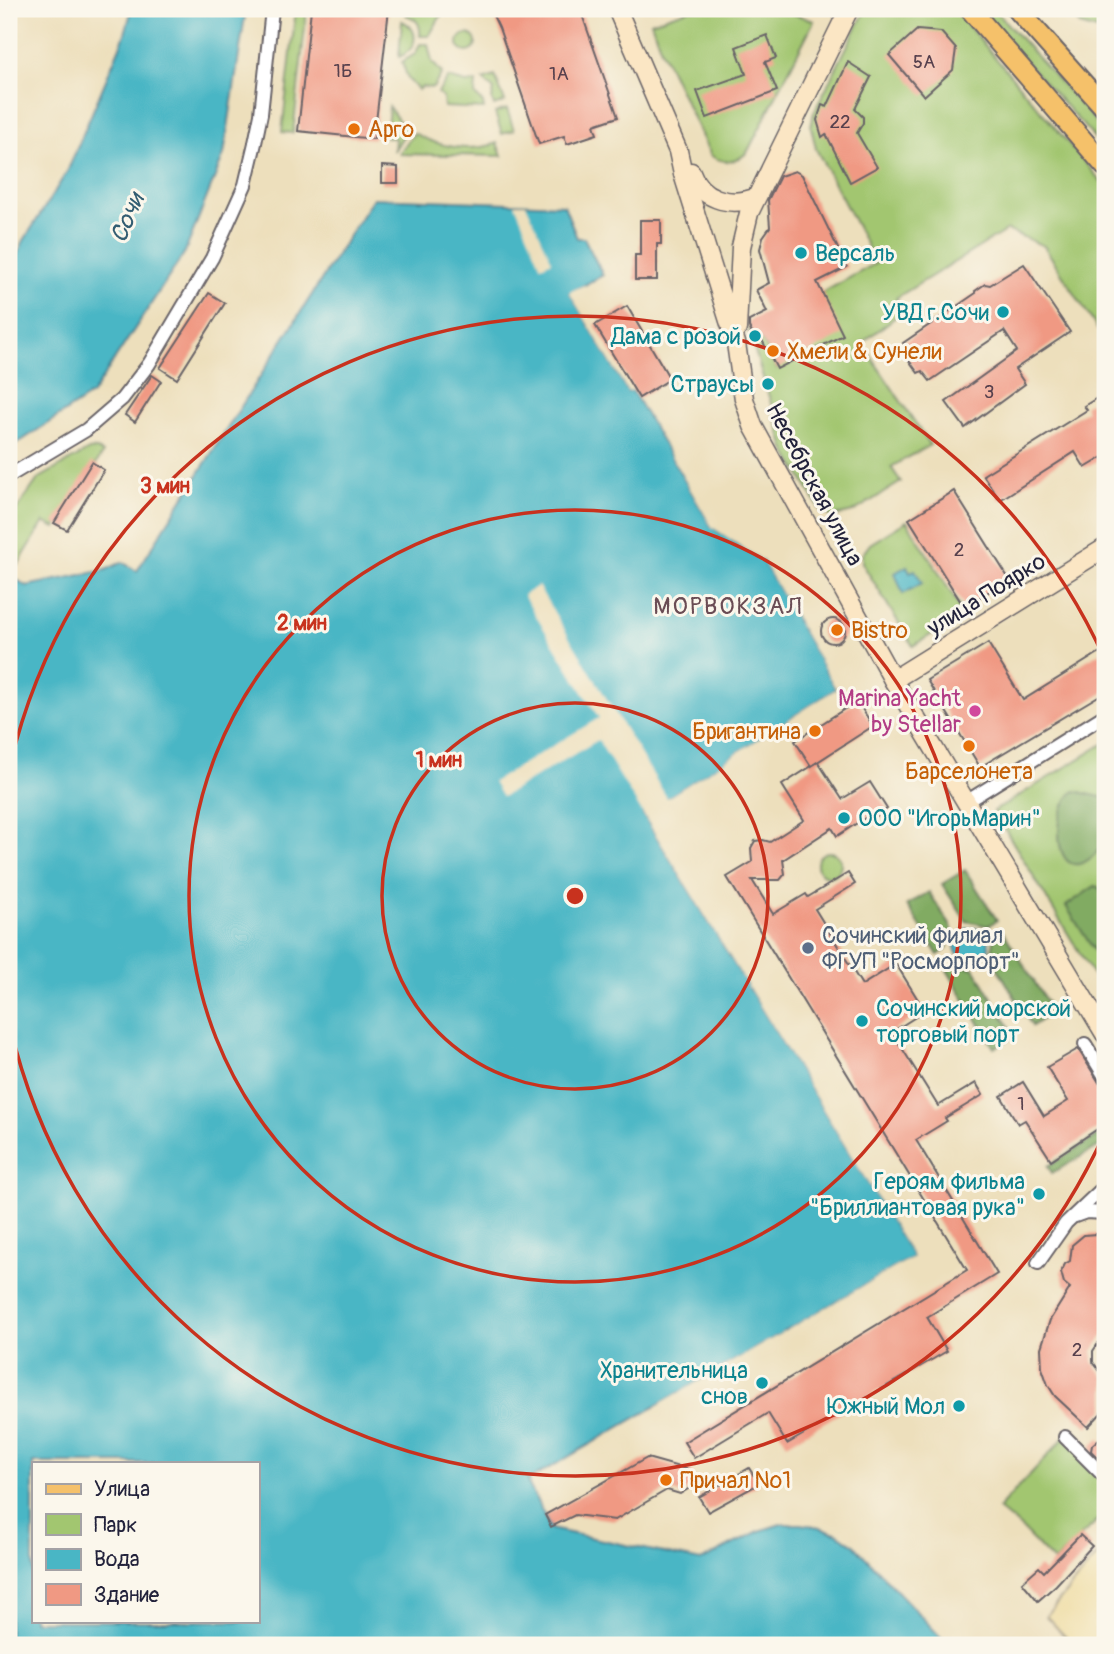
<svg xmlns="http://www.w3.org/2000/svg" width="1114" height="1654" viewBox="0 0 1114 1654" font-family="Pangolin,sans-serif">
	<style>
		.green { fill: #a2c670; stroke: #627456; stroke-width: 2 }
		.forest { fill: #81ab62; stroke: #52664e; stroke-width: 2 }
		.sand { fill: #eeda9e; stroke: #887e6c; stroke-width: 2 }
		.water { fill: #49b6c5; stroke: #366c80; stroke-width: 2; fill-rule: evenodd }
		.pier { fill: #eddfbc }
		.building { fill: #f09983 }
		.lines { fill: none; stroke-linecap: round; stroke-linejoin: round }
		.street-casing { stroke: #696468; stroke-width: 16 }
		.secondary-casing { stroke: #696468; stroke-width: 21 }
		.primary-casing { stroke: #696468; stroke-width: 23 }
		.street { stroke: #fff; stroke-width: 12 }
		.secondary { stroke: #fbe6c4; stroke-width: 18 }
		.primary { stroke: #f5c16b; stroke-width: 19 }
		.ring { fill: none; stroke: #c8321e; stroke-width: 3.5 }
		.food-dot { fill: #e8710a; stroke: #fbf7ec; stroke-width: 2.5 }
		.culture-dot { fill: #0f9aa8; stroke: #fbf7ec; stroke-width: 2.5 }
		.hotel-dot { fill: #d1479c; stroke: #fbf7ec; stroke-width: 2.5 }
		.service-dot { fill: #5c6f8a; stroke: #fbf7ec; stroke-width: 2.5 }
		.labels { text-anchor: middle; stroke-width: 6; stroke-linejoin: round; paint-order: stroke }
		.number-label { font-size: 19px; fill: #56404d }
		.food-label { font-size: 23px; fill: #c56008; stroke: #fbf7ec; text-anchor: start }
		.culture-label { font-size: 23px; fill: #0d838f; stroke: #fbf7ec; text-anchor: end }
		.street-label { font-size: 23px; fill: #22223b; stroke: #fbf7ec }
		.hotel-label { font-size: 23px; fill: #b23c85; stroke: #fbf7ec; text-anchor: end }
		.service-label { font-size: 23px; fill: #4e5e75; stroke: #fbf7ec; text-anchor: start }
		.water-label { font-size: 24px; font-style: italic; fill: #325d72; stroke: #fbf7ec }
		.neighbourhood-label { font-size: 24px; letter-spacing: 2px; fill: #6a4c54; stroke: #fbf7ec }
		.centre { fill: #c8321e; stroke: #fbf7ec; stroke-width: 3.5 }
		.ring-label { font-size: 21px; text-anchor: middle; font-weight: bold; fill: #c8321e; stroke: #fbf7ec; stroke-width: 6; stroke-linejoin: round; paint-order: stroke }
	</style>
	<rect width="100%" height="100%" fill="#fbf7ec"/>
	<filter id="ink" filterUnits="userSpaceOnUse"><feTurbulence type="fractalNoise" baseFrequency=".0143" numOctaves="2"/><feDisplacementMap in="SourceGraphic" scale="14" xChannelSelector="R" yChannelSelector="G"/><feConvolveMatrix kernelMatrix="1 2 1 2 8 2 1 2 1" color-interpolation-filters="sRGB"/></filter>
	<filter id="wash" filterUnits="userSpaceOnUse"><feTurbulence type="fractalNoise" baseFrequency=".00686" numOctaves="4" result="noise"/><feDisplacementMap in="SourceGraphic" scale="28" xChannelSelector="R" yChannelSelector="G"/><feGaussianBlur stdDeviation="1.57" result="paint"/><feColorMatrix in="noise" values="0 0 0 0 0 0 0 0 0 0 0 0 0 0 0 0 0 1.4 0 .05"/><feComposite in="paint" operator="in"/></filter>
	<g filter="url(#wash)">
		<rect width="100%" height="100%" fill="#eddfbc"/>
		<g class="green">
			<path d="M296 9H307L293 133 282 132Z"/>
			<path d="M410 9H441L442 14 429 36H420C421 24 417 19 406 15Z"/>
			<path d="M691 9H780L814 21 748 151C737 164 725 164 711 156L662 52 651 22Z"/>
			<path d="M866 9H954L1105 186V334L1102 336 1044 246 1007 230 896 298 903 311 862 343 930 445 891 467 901 482 853 512 832 517 821 511 785 449 746 322 756 342 762 340 777 369 822 293 876 263 816 149 811 127 814 112Z"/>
			<path d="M979 9H994L1105 132V150Z"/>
			<path d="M1066 9H1105V23L1101 31 1080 25Z"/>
			<path d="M402 21C421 30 417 50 399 57Z"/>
			<circle cx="467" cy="43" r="9"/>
			<path d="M420 44H428L432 62 442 73 433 88 422 87 418 90 408 79 402 62 415 54Z"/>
			<path d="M495 76 505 102 494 106 492 99 494 90 483 80Z"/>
			<path d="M448 78 466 83 476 82 475 95 483 103 484 109 444 107 443 98 438 93Z"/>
			<path d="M389 107 399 121 408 128 394 151 395 138H386Z"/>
			<path d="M507 109 514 130 502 134 495 113Z"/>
			<path d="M414 133C438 147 471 153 497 143L502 156 399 154Z"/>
			<path d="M95 449 103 453 55 528 44 522 18 565 15 564 9 574V521L38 479 89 450Z"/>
			<path d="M907 521 964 614 913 646 862 563V555L870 544Z"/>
			<path d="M1105 743V995L994 811Z"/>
			<circle cx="829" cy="864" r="12"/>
			<path d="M1065 1437 1105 1477V1513L1054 1562 1022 1529 998 1509Z"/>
		</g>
		<g class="forest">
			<path d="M1075 791 1105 798V844C1098 851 1089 862 1079 864 1052 869 1054 803 1075 791Z"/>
			<path d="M965 870 997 920 988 926 966 921 942 884Z"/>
			<path d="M1095 886 1100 888 1105 905V968L1066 906Z"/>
			<path d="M929 892 952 928 947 949 938 955 907 905Z"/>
			<path d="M1004 933 1053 1012 1032 1026 991 957 994 939Z"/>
			<path d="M955 965 974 968 1015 1036 994 1048 947 970Z"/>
			<path d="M1105 1131V1143L1052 1173 1048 1166Z"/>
		</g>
		<path class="sand" d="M1102 1550 1105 1553V1645H1073L1046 1616Z"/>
		<g class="water">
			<path d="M132 9H246L224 154 185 252 92 394 9 449V276L23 242 68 170 124 37Z"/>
			<path d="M373 198 564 205 577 238H584L603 275 570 293 628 392 632 390 712 527 763 561 836 689 643 814 913 1257 527 1481 551 1529 701 1561 759 1531 781 1524H801L820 1527 838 1534 854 1545 948 1645H9V585L13 577 26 586 106 570 122 562 137 571ZM33 1463H257V1621H33Z"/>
			<path d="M907 566 910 572 915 570 922 583 903 594 895 573Z"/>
			<circle cx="972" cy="945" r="17"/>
		</g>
		<g class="pier">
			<path d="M515 204H526L552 261 541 266Z"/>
			<path d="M584 285 587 287 574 294 629 387 635 388 714 524 766 559 840 688 838 692 648 814 917 1257 915 1261 663 1406 661 1403 913 1257 598 740 502 797 493 782 599 718 523 595 538 586 667 798 836 689 763 561 712 527 633 390 628 392 569 292Z"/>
		</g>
		<g id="blocks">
			<g class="building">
				<path d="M311 9H389L374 139 298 131Z"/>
				<path d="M490 9H580L618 117 594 125 597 134 567 144 564 136 539 144 499 28Z"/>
				<path d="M917 30 941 32 956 49 953 70 924 96 889 55Z"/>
				<path d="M767 35 776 58 765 62 777 91 707 118 697 91 746 74 736 47Z"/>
				<path d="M848 62 871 77 855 109 863 117V123L857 133 877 167 850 182 826 134 822 137 817 120 822 105 827 107Z"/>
				<path d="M382 166 398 167V183H382Z"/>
				<path d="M795 171 802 175 847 267 817 282 843 335 777 369 762 340 756 342 749 327V321L767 312 756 290 769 283 760 249 763 237 770 227 768 200 780 176Z"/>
				<path d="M640 220H661V244H657V280H635V255H640Z"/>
				<path d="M1024 264 1070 332 1015 369 1025 384 965 428 946 402 1017 351 1004 331 930 381 922 371 918 373 908 359 912 355 903 343 976 293 975 291 985 284 990 285Z"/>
				<path d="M209 293 225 303 177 379 160 368Z"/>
				<path d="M627 306 670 379 639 398 595 325Z"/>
				<path d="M152 375 161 381 135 422 125 415Z"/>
				<path d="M1105 393V456L1085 468 1075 452 1000 500 983 475 1087 410 1084 406Z"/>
				<path d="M92 462 104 470 67 530 54 523Z"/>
				<path d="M954 491 1009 579 964 607 909 519Z"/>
				<circle cx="833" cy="631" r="12"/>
				<path d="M988 643 1023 700 1105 649V692L980 767 927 680Z"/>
				<path d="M857 701 873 726 811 766 795 741Z"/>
				<path d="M818 762 842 799 870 782 887 809 871 820 868 816 837 836 832 828 783 860 785 874 780 880H752L773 914 806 894 808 897 848 873 855 884 815 909 862 985 896 964 925 1011 892 1032 938 1106 976 1083 983 1095 945 1118 947 1121 916 1140 997 1274 927 1317 947 1351 787 1444 768 1413 694 1458 684 1442 967 1270 727 877 752 862 751 848 755 841 763 840 770 842 804 820 782 785Z"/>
				<path d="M1078 1049 1105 1092V1124L1051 1160 1025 1120 1018 1124 1001 1096 1023 1082 1044 1116 1068 1101 1047 1067Z"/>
				<path d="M1096 1234 1105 1237V1333L1093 1351V1362L1105 1378V1409L1088 1427 1055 1396 1048 1385 1042 1368 1041 1348 1050 1320 1070 1288 1064 1283 1061 1272 1065 1264 1070 1261 1072 1245 1084 1235Z"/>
				<path d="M1099 1439 1105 1444V1465L1091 1451 1092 1445Z"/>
				<path d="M647 1458 690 1470 698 1483 680 1494 667 1490 615 1520 575 1515 551 1527 545 1515Z"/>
				<path d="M749 1468 759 1484 708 1512 699 1497Z"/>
				<path d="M1080 1535 1092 1546 1056 1585 1038 1601 1022 1582 1039 1567 1044 1572Z"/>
			</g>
		</g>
	</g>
	<g filter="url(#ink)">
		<use href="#blocks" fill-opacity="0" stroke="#696468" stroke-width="2"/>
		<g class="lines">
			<defs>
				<g id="street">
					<path d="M9 476 86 430 122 399 149 364 212 258 245 185 255 143 261 114 272 9"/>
					<path d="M966 802 1105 715"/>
					<path d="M1085 1044 1105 1077"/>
					<path d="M1075 1216 1086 1212 1105 1213"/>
					<path d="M1038 1263 1066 1223 1105 1186"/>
					<path d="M1065 1437 1105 1477"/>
				</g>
				<g id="secondary">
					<path d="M617 9 678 151 683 174 736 343 744 399 753 426 893 680 1105 1034"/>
					<path d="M691 172C700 199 729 207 755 198"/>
					<path d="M737 329 741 247 749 213 849 9"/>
					<path d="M893 680 1105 548"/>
				</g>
				<g id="primary">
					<path d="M970 9 1105 166"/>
					<path d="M1017 9 1105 108"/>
				</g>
			</defs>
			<use href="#street" class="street-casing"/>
			<use href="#secondary" class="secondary-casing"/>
			<use href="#primary" class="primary-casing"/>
			<use href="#street" class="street"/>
			<use href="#secondary" class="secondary"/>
			<use href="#primary" class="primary"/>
		</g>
	</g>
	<g class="ring">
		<circle cx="575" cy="896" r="193"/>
		<circle cx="575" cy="896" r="386"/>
		<path d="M1105 1132A580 580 0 0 1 10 1026M10 766A580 580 0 0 1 1105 660"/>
	</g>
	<g class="food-dot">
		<circle cx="354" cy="129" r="7"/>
		<circle cx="773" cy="351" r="7"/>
		<circle cx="837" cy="630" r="7"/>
		<circle cx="815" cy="731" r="7"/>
		<circle cx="969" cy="746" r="7"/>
		<circle cx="666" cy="1480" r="7"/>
	</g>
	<g class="culture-dot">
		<circle cx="801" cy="253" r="7"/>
		<circle cx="1003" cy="312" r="7"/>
		<circle cx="755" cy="336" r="7"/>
		<circle cx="768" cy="384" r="7"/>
		<circle cx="844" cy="818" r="7"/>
		<circle cx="862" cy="1021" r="7"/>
		<circle cx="1039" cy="1194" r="7"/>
		<circle cx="762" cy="1383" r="7"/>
		<circle cx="959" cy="1406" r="7"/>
	</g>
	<circle class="hotel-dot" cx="975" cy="711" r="7"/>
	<circle class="service-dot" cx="808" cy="948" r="7"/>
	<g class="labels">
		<g class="number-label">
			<text x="924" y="68">5А</text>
			<text x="343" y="77">1Б</text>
			<text x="559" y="80">1А</text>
			<text x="840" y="128">22</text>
			<text x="989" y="398">3</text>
			<text x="959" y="556">2</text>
			<text x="1021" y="1110">1</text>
			<text x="1077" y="1356">2</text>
		</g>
		<g class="food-label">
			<text x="368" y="137">Арго</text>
			<text x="787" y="359">Хмели &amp; Сунели</text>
			<text x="851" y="638">Bistro</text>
			<text x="801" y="739" text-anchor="end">Бригантина</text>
			<text x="969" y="779" text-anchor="middle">Барселонета</text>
			<text x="680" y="1488">Причал №1</text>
		</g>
		<g class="culture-label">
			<text x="815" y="261" text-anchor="start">Версаль</text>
			<text x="989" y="320">УВД г.Сочи</text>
			<text x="741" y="344">Дама с розой</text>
			<text x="754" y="392">Страусы</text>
			<text x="858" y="826" text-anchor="start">ООО "ИгорьМарин"</text>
			<text x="876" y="1016" text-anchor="start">Сочинский морской<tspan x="876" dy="26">торговый порт</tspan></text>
			<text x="1025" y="1189">Героям фильма<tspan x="1025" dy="26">"Бриллиантовая рука"</tspan></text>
			<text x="748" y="1378">Хранительница<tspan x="748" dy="26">снов</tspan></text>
			<text x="945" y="1414">Южный Мол</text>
		</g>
		<g class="street-label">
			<text transform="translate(815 484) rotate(62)" y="8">Несебрская улица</text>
			<text transform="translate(986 594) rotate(-32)" y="8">улица Поярко</text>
		</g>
		<g class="hotel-label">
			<text x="961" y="706">Marina Yacht<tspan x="961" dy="26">by Stellar</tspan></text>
		</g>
		<g class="service-label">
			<text x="822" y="943">Сочинский филиал<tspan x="822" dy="26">ФГУП "Росморпорт"</tspan></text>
		</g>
		<g class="water-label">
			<text transform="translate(127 218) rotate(-67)" y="8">Сочи</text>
		</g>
		<g class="neighbourhood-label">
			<text x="728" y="614">МОРВОКЗАЛ</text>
		</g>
	</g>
	<circle cx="575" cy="896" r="10" class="centre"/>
	<g class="ring-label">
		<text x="165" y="493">3 мин</text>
		<text x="302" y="630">2 мин</text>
		<text x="439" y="767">1 мин</text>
	</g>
	<rect width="1114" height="1654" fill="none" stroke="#fbf7ec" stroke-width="35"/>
	<rect x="32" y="1462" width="228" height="161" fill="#fbf7ec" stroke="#a4a2a5" stroke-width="2"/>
	<rect x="46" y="1484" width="35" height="10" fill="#f5c16b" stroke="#a4a2a5" stroke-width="2"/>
	<text x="94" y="1496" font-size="21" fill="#22223b">Улица</text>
	<rect x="46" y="1514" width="35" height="21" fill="#a2c670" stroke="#a4a2a5" stroke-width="2"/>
	<text x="94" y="1532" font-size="21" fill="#22223b">Парк</text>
	<rect x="46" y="1549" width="35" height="21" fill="#49b6c5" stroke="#a4a2a5" stroke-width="2"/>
	<text x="94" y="1566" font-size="21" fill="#22223b">Вода</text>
	<rect x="46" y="1584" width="35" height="21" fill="#f09983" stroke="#a4a2a5" stroke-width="2"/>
	<text x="94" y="1602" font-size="21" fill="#22223b">Здание</text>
</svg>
